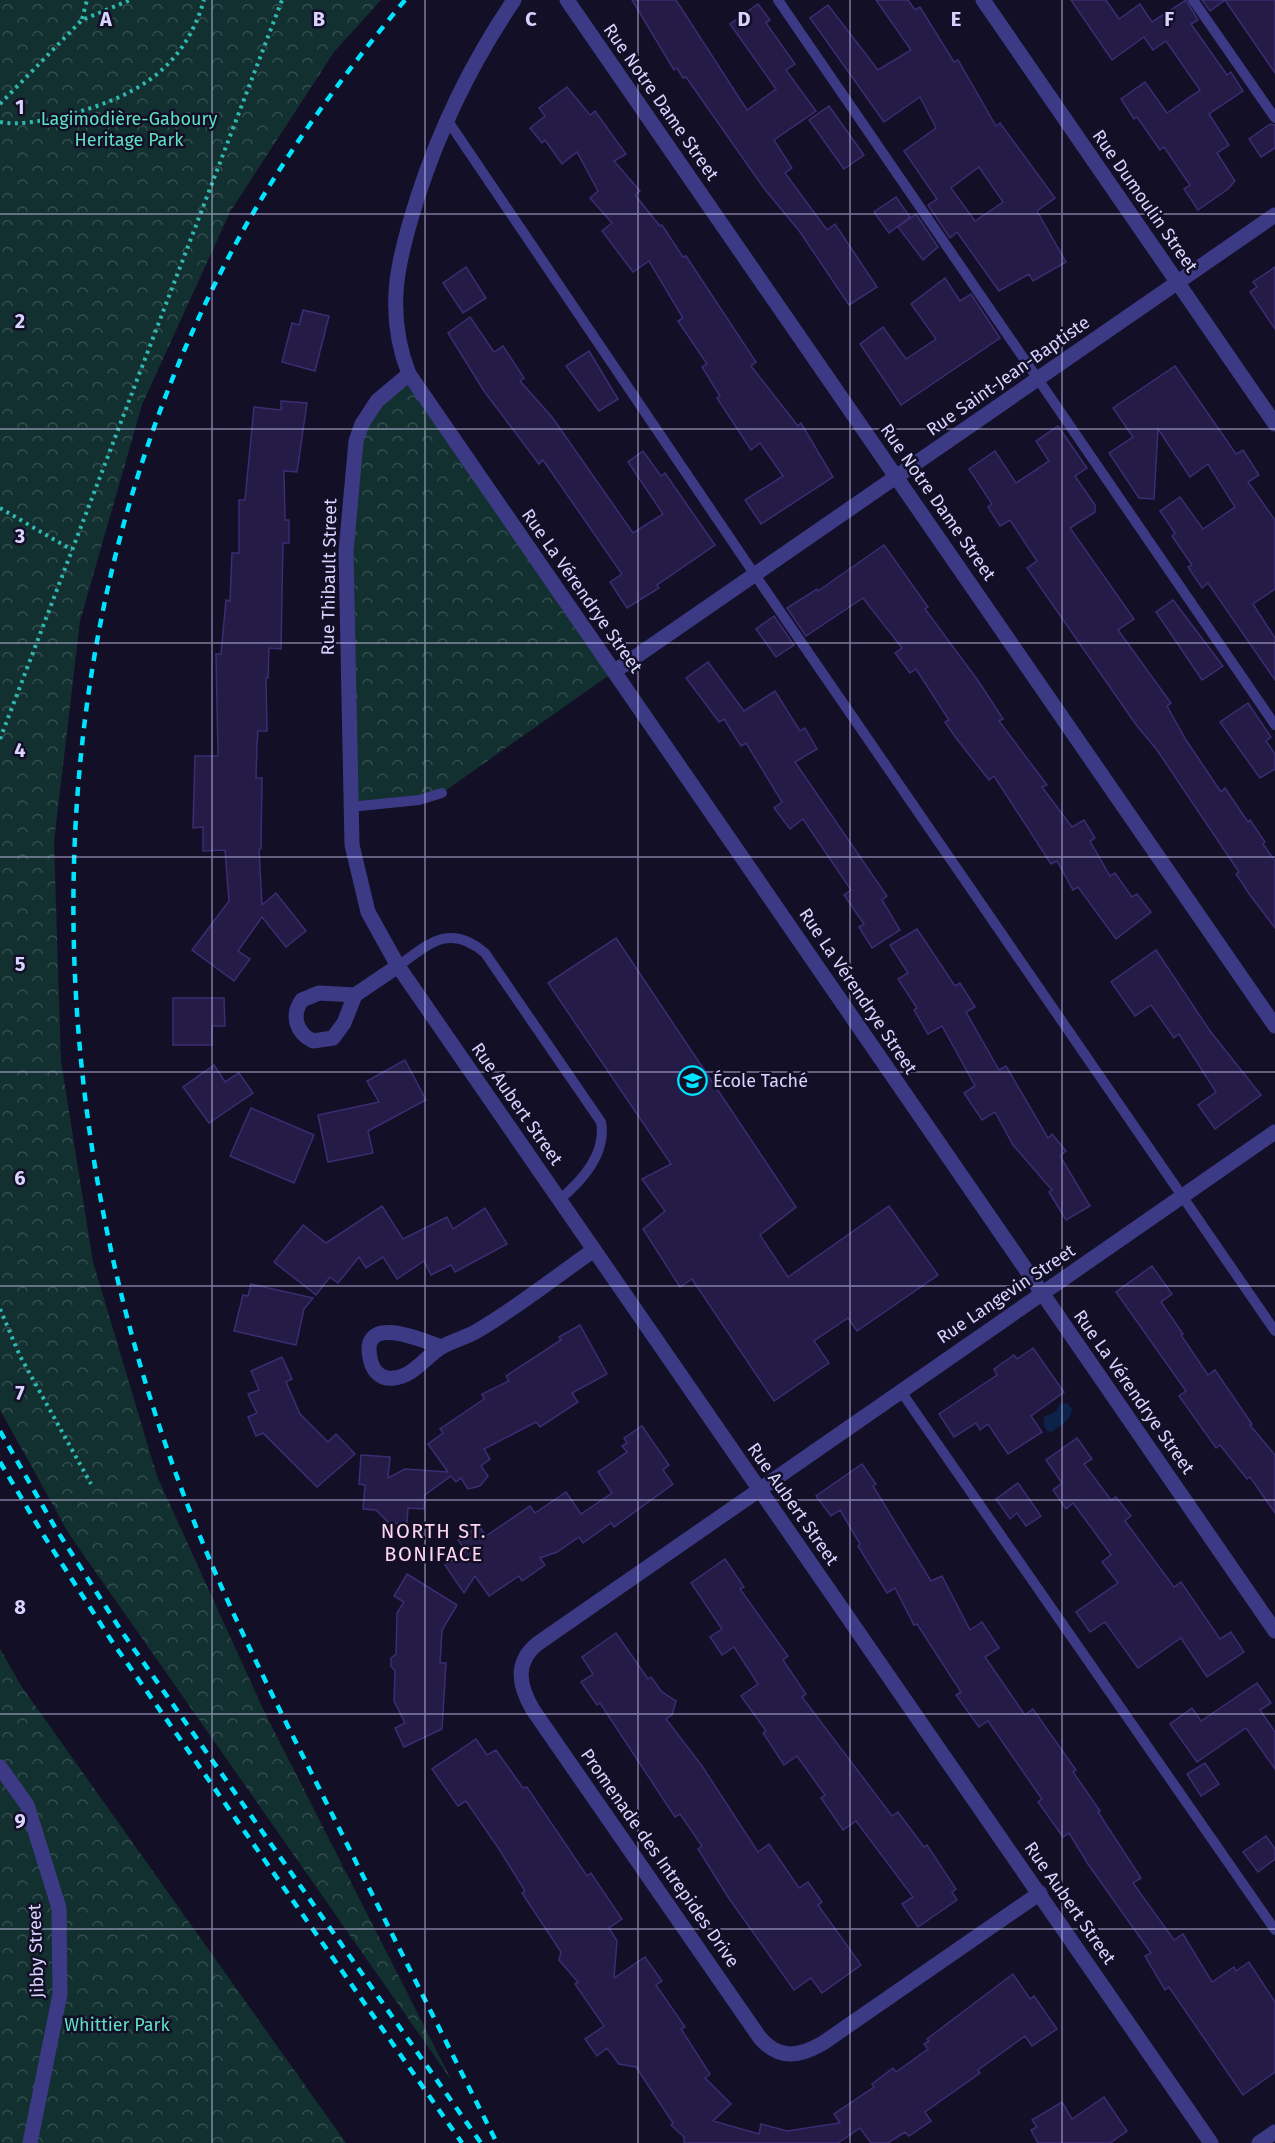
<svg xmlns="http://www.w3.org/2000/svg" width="1275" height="2143" viewBox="0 0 1275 2143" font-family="'Fira Sans',sans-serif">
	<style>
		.park { fill: url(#park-crowns) }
		.water { fill: #0c2248 }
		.building { fill: #241b47; stroke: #3b2d73; stroke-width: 1.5; fill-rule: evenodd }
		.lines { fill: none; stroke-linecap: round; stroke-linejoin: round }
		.path { stroke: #2fb8b0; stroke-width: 4; stroke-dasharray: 3 4.5; stroke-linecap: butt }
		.lane { stroke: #3d3a85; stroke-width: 10 }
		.street { stroke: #3d3a85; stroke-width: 15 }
		.rail { stroke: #00e5ff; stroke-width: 4.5; stroke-dasharray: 9 8; stroke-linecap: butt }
		.grid { fill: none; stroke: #d9d4ff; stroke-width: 1.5; stroke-opacity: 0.55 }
		.labels { text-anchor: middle; stroke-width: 5; stroke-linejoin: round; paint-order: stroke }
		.street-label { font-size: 18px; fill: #d9d4ff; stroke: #130f26 }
		.park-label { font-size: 18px; fill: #5fe0c0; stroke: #130f26 }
		.poi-label { font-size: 18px; fill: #d9d4ff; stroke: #130f26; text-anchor: start }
		.neighbourhood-label { font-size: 20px; letter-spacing: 1.5px; fill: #ffd6f0; stroke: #130f26 }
		.grid-label { font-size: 20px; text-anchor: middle; font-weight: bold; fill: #d9d4ff; stroke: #130f26; stroke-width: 5; stroke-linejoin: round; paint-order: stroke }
	</style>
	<defs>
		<pattern id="park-crowns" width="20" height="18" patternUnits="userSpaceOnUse" patternTransform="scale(1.5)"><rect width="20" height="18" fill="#12302f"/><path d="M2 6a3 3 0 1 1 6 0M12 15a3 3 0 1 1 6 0" fill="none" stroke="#344d4e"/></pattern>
	</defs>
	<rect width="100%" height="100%" fill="#130f26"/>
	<g class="park">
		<path d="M0 0H381L334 52 230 212 142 405 80 621 54 842 61 1061 93 1262 157 1476 264 1711 452 2081 69 1534 0 1410Z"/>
		<path d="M409 374 615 671 442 793 350 807 346 641 362 424Z"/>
		<path d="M0 1649 22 1687 346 2143H0Z"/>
	</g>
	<path class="water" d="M1067 1403 1072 1409C1070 1423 1059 1426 1051 1432L1047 1431 1044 1425V1417L1055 1412 1060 1404Z"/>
	<g class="building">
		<path d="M632 0H676L747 110 776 89 730 24 758 4 770 20 766 23 795 64 786 70 816 111 774 140 792 168 785 173 827 230 835 224 877 287 849 305 800 232 763 187 686 77 683 78 677 68 674 70Z"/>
		<path d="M876 0H908L915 10 920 7 954 62 958 60 996 126 1000 123 1055 198 1037 211 1066 262 1033 281 1029 274 999 291 957 232 950 238 928 205 937 199 904 151 936 128 920 97 884 122 810 18 828 5 878 70 911 50ZM979 167 1003 202 975 221 951 188Z"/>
		<path d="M1071 0H1106L1119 19 1140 4 1152 22 1186 0 1198 20 1191 24 1227 75 1231 72 1243 91 1209 114 1229 145 1217 153 1235 181 1228 189 1198 210 1184 189 1190 185 1164 147 1160 150 1137 117 1134 119 1121 99 1145 82 1167 113 1200 90 1166 41 1153 50 1144 37 1112 60Z"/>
		<path d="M1202 0H1275V73L1225 0 1210 11Z"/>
		<path d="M567 87 590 115 595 111 626 154 614 161 640 191 635 195 660 226 662 225 683 257 686 256 756 362 751 366 798 426 801 423 833 477 761 524 745 500 783 476 760 443 751 450 717 398 720 396 702 367 707 364 678 321 683 318 649 261 633 272 602 231 612 223 590 198 598 191 577 152 562 164 545 140 542 143 530 128 545 116 539 108Z"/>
		<path d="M829 106 864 155 844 169 809 120Z"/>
		<path d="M1270 124 1275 125V148L1261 157 1249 139Z"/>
		<path d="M896 197 910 217 889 233 874 212Z"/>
		<path d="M916 214 938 247 923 260 898 227Z"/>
		<path d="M466 267 486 298 463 313 443 283Z"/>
		<path d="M1275 267V329L1250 292 1257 287 1253 282Z"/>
		<path d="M945 278 960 301 971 294 1000 338 901 405 860 344 883 327 906 359 936 339 911 304Z"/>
		<path d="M303 310 329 316 315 371 282 362 292 323 299 325Z"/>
		<path d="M470 317 494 352 503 346 524 378 520 381 552 417 633 533 663 514 628 462 643 451 661 476 665 473 715 545 657 585 659 588 627 608 610 582 622 574 543 460 539 464 484 391 448 333Z"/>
		<path d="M589 351 618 399 599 411 566 366Z"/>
		<path d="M1175 366 1236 454 1243 450 1259 475 1248 482 1275 520V589L1253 604 1275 638V680L1208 583 1202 588 1188 567 1192 565 1172 536 1175 533 1160 511 1180 497 1203 529 1235 507 1208 464 1190 477 1158 429 1154 499 1139 498 1109 453 1133 437 1113 408Z"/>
		<path d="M281 401 307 403 297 472 284 471 285 520H289V543H283L281 649 269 648 268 678H266L267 731H258L257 743 256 778H262L261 849H259L262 905 276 893 306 931 286 947 262 917 238 951 250 959 234 981 192 950 229 901 225 850 203 851V827L193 828 195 756H218L216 654H221L226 600 230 601 232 553H239V500H245L254 407 281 410Z"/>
		<path d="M1058 426 1087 468 1075 476 1095 505V512L1070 528 1134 619 1118 630 1171 703 1167 706 1186 740 1221 792 1225 788 1248 822 1250 820 1265 842 1263 844 1275 861V928L1250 895 1236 874 1239 872 1157 750 1137 726 1027 568 1037 561 1010 520 1000 526 988 507 992 504 969 469 995 451 1016 483 1049 461 1036 441Z"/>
		<path d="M884 545 928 607 925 609 979 682 1003 719 999 721 1047 785 1042 787 1072 827 1084 820 1095 838 1090 841 1110 876 1115 873 1132 897 1137 894 1151 912 1116 939 1078 887 1073 890 1057 861 1051 864 994 776 989 780 956 738 945 722 949 720 916 669 910 673 895 653 902 648 863 598 806 636 787 608 817 589 818 591Z"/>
		<path d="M1173 600 1223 666 1202 680 1156 612Z"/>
		<path d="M774 616 794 645 776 657 756 629Z"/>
		<path d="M708 662 744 711 775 691 800 731 805 728 817 749 795 762 887 896 882 900 900 930 872 948 859 927 864 924 844 895 851 890 803 819 790 829 774 808 782 802 746 743 741 746 724 719 719 722 686 678Z"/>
		<path d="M1248 703 1271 737 1266 741 1275 754V769L1260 778 1220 722Z"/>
		<path d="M917 929 955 986 960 983 975 1007 966 1012 999 1070 1006 1066 1048 1138 1052 1134 1066 1151 1060 1156 1090 1206 1066 1220 1049 1192 1052 1190 1013 1145 995 1112 982 1120 964 1093 975 1086 942 1026 928 1034 914 1010 917 1008 898 979 908 973 890 945Z"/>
		<path d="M616 938 796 1207 760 1235 788 1277 889 1206 938 1275 857 1331 848 1318 814 1341 829 1363 774 1401 692 1279 680 1287 643 1229 665 1211 642 1179 671 1164 548 983Z"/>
		<path d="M1156 950 1210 1031 1261 1095 1215 1129 1198 1105 1216 1092 1179 1034 1174 1038 1151 1005 1135 1016 1111 982Z"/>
		<path d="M173 998H224L225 1026H212V1045H173Z"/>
		<path d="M405 1060 426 1100 368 1131 373 1153 328 1162 318 1115 379 1102 367 1081Z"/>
		<path d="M214 1065 225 1082 239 1073 253 1093 209 1123 183 1087Z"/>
		<path d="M251 1108 314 1135 294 1183 230 1156Z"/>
		<path d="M382 1206 403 1239 447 1217 453 1229 485 1208 507 1244 455 1272 451 1265 431 1275 424 1261 397 1279 383 1257 366 1268 359 1257 338 1283 330 1277 316 1295 274 1262 303 1225 326 1243Z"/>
		<path d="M1152 1266 1172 1294 1161 1302 1183 1334 1181 1335 1208 1375 1215 1370 1252 1424 1250 1425 1275 1455V1513L1250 1477 1247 1479 1220 1445 1216 1448 1179 1396 1186 1391 1116 1292Z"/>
		<path d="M251 1284 313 1298 304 1309 296 1345 234 1331 243 1295 248 1296Z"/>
		<path d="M580 1325 607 1374 572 1393 578 1402 540 1427 536 1422 484 1449 490 1459 481 1466 488 1476 480 1486 468 1489 461 1478 456 1482 451 1476 425 1495 424 1509 408 1508 407 1524 389 1523 376 1510 363 1509 365 1485 359 1484 361 1455 390 1457 388 1478 405 1469 448 1472 428 1444 443 1433 440 1429 484 1399 482 1394 509 1381 506 1376 561 1340 559 1337Z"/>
		<path d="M1033 1348 1064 1392 1031 1416 1042 1432 1008 1454 988 1424 980 1430 976 1423 954 1437 939 1414 997 1375 994 1369 1014 1355 1017 1359Z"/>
		<path d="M282 1357 292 1379 286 1382 300 1414 328 1442 336 1434 355 1454 317 1487 263 1433 256 1436 248 1417 257 1413 248 1394 259 1390 251 1371Z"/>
		<path d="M642 1426 669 1465 663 1470 673 1484 614 1527 611 1523 583 1543 579 1537 557 1552 540 1558 545 1565 522 1581 519 1576 489 1596 475 1576 464 1593 445 1565 466 1551 458 1540 479 1526 486 1536 530 1506 535 1513 566 1492 581 1514 612 1493 598 1472 627 1452 622 1446 627 1443 624 1438Z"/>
		<path d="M1077 1438 1092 1459 1084 1464 1111 1500 1116 1497 1131 1516 1125 1521 1174 1587 1181 1582 1220 1639 1231 1632 1244 1652 1207 1677 1181 1638 1138 1668 1105 1622 1090 1632 1076 1612 1118 1583 1102 1562 1111 1555 1107 1549 1073 1503 1066 1509 1053 1490 1062 1483 1046 1460Z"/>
		<path d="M862 1464 876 1484 873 1486 931 1581 942 1576 970 1630 982 1622 999 1648 985 1657 1025 1715 1033 1709 1076 1770 1073 1772 1100 1811 1098 1812 1141 1878 1133 1883 1174 1940 1183 1934 1212 1982 1234 1967 1236 1971 1249 1962 1275 2002V2072L1243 2095 1169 1987 1165 1990 1145 1956 1151 1953 1088 1864 1069 1833 1063 1837 1038 1802 1042 1799 988 1721 979 1727 956 1695 961 1692 917 1624 914 1625 895 1588 887 1593 858 1546 860 1544 840 1510 831 1516 816 1496Z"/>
		<path d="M1018 1483 1041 1516 1026 1526 1017 1513 1010 1519 996 1499Z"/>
		<path d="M725 1559 744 1587 740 1589 788 1656 783 1660 806 1694 802 1697 892 1816 898 1812 924 1847 927 1845 956 1889 952 1892 957 1900 918 1927 902 1904 913 1897 856 1821 843 1830 821 1798 825 1795 797 1756 784 1765 763 1733 766 1731 741 1696 758 1684 734 1647 722 1655 710 1637 722 1629 691 1583Z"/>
		<path d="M407 1574 457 1605 442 1630 440 1663H446L442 1729 404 1747 395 1728 405 1723 394 1701 395 1671 391 1666V1658L396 1654 397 1613 404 1602 394 1596Z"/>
		<path d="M616 1633 648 1679 651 1677 662 1692 676 1701 672 1715 666 1719 702 1766 758 1852 769 1844 799 1888 808 1882 822 1902 818 1905 861 1965 822 1993 811 1978 794 1990 728 1897 698 1849 702 1846 680 1814 675 1817 600 1703 597 1705 581 1682 593 1674 582 1657Z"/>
		<path d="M1257 1683 1271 1703 1260 1710 1275 1732V1769L1246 1728 1197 1762 1170 1724 1192 1708 1201 1721Z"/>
		<path d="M476 1739 487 1755 496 1750 523 1788 527 1787 587 1876 591 1873 622 1919 609 1928 617 1941 614 1978 645 1957 662 1981 656 1985 685 2027 681 2029 710 2074 705 2078 731 2104 713 2121 759 2134 761 2124 787 2131 840 2123 834 2114 874 2087 872 2084 893 2068 896 2072 928 2049 924 2044 929 2041 927 2039 1013 1974 1030 1999 1034 1996 1057 2029 1032 2046 1025 2036 978 2070 980 2073 925 2112 931 2121 909 2136 905 2132 888 2143H871L860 2128 838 2143H684V2137L671 2125 673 2123 636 2067 619 2064 607 2048 597 2056 585 2039 604 2026 575 1984 578 1982 559 1960 561 1952 522 1893 525 1891 499 1849 466 1801 458 1806 432 1769Z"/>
		<path d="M1205 1763 1219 1784 1201 1796 1187 1774Z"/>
		<path d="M1266 1836 1275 1849V1859L1258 1872 1243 1852Z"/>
		<path d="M1104 2097 1127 2131 1110 2143H1038L1031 2130 1037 2127 1032 2120 1062 2102 1072 2119Z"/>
	</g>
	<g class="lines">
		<g class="path">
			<path d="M82 19 87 0"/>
			<path d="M0 104 82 20 130 0"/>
			<path d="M0 122C19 126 45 120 64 116 132 98 183 72 204 0"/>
			<path d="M0 508 72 550"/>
			<path d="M0 739 282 0"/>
			<path d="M0 1309 20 1356 91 1484"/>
		</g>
		<g class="lane">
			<path d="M778 0 1275 725"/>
			<path d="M1193 0 1275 118"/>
			<path d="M446 118 755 575 1275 1331"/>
			<path d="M350 807 419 800 442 793"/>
			<path d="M398 966C430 943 450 923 485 953L601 1122C607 1154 582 1181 559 1200"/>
			<path d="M900 1390 1275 1930"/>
		</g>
		<g class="street">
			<path d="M514 0C472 62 441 125 418 196 398 258 384 311 409 374L377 401 362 424 356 441 346 551 352 845 368 912 398 966 1211 2143"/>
			<path d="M567 0 1275 1026"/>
			<path d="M983 0 1275 424"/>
			<path d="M409 374 1275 1631"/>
			<path d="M615 671 1275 215"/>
			<path d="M355 995 344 1023 333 1038 313 1041C296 1033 291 1015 302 1000L319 993 355 995 398 966"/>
			<path d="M441 1347C420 1339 357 1312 371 1362 374 1373 383 1380 394 1378 413 1376 425 1358 440 1348 451 1341 465 1338 477 1331 518 1307 555 1277 594 1250"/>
			<path d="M0 1767 27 1805 59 1908 60 1994 30 2143"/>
			<path d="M1040 1893 823 2043C799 2057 779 2060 760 2038L533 1710C519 1686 514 1663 537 1644L1275 1132"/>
			<path d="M1259 2143 1275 2132"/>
		</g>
		<g class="rail">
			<path d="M405 0C346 71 291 146 245 227 31 609 28 1069 176 1474 215 1583 268 1687 320 1790 379 1908 438 2026 497 2143"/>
			<path d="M0 1431 56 1529 122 1632 481 2143"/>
			<path d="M0 1462 44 1536 111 1640 462 2143"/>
		</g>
	</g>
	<path class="grid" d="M212 0V2143M425 0V2143M638 0V2143M850 0V2143M1062 0V2143M0 214H1275M0 429H1275M0 643H1275M0 857H1275M0 1072H1275M0 1286H1275M0 1500H1275M0 1714H1275M0 1929H1275"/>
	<defs>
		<symbol id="school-ring" viewBox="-11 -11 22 22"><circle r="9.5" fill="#130f26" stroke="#00e5ff" stroke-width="1.5"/><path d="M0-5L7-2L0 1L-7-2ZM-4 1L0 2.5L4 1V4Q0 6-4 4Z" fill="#00e5ff"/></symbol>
	</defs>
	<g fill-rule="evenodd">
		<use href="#school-ring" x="676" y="1064" width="33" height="33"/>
	</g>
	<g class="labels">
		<g class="street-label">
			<text transform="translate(661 102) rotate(55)" y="6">Rue Notre Dame Street</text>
			<text transform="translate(1145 201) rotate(55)" y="6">Rue Dumoulin Street</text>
			<text transform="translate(1008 376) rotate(-35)" y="6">Rue Saint-Jean-Baptiste</text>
			<text transform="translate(938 502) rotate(55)" y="6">Rue Notre Dame Street</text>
			<text transform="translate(329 577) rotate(-89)" y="6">Rue Thibault Street</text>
			<text transform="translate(582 591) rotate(55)" y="6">Rue La Vérendrye Street</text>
			<text transform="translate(858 991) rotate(56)" y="6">Rue La Vérendrye Street</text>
			<text transform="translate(517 1104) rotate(55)" y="6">Rue Aubert Street</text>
			<text transform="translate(1006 1294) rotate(-34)" y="6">Rue Langevin Street</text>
			<text transform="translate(1134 1392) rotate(55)" y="6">Rue La Vérendrye Street</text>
			<text transform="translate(793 1504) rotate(55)" y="6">Rue Aubert Street</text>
			<text transform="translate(660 1858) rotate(55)" y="6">Promenade des Intrepides Drive</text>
			<text transform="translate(1070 1903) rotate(55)" y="6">Rue Aubert Street</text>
			<text transform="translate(36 1951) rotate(-92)" y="6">Jibby Street</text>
		</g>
		<g class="park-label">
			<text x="129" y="125">Lagimodière-Gaboury<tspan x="129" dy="21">Heritage Park</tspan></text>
			<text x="117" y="2031">Whittier Park</text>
		</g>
		<g class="poi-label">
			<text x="713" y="1087">École Taché</text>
		</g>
		<g class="neighbourhood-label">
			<text x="434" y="1538">NORTH ST.<tspan x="434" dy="23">BONIFACE</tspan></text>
		</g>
	</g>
	<g class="grid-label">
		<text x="106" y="26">A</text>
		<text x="319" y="26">B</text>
		<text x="531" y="26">C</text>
		<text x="744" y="26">D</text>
		<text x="956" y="26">E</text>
		<text x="1169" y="26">F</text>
		<text x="20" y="114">1</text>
		<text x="20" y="328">2</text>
		<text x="20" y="543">3</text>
		<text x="20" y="757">4</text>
		<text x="20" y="971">5</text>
		<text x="20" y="1185">6</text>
		<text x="20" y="1400">7</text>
		<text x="20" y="1614">8</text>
		<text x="20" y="1828">9</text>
	</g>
</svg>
